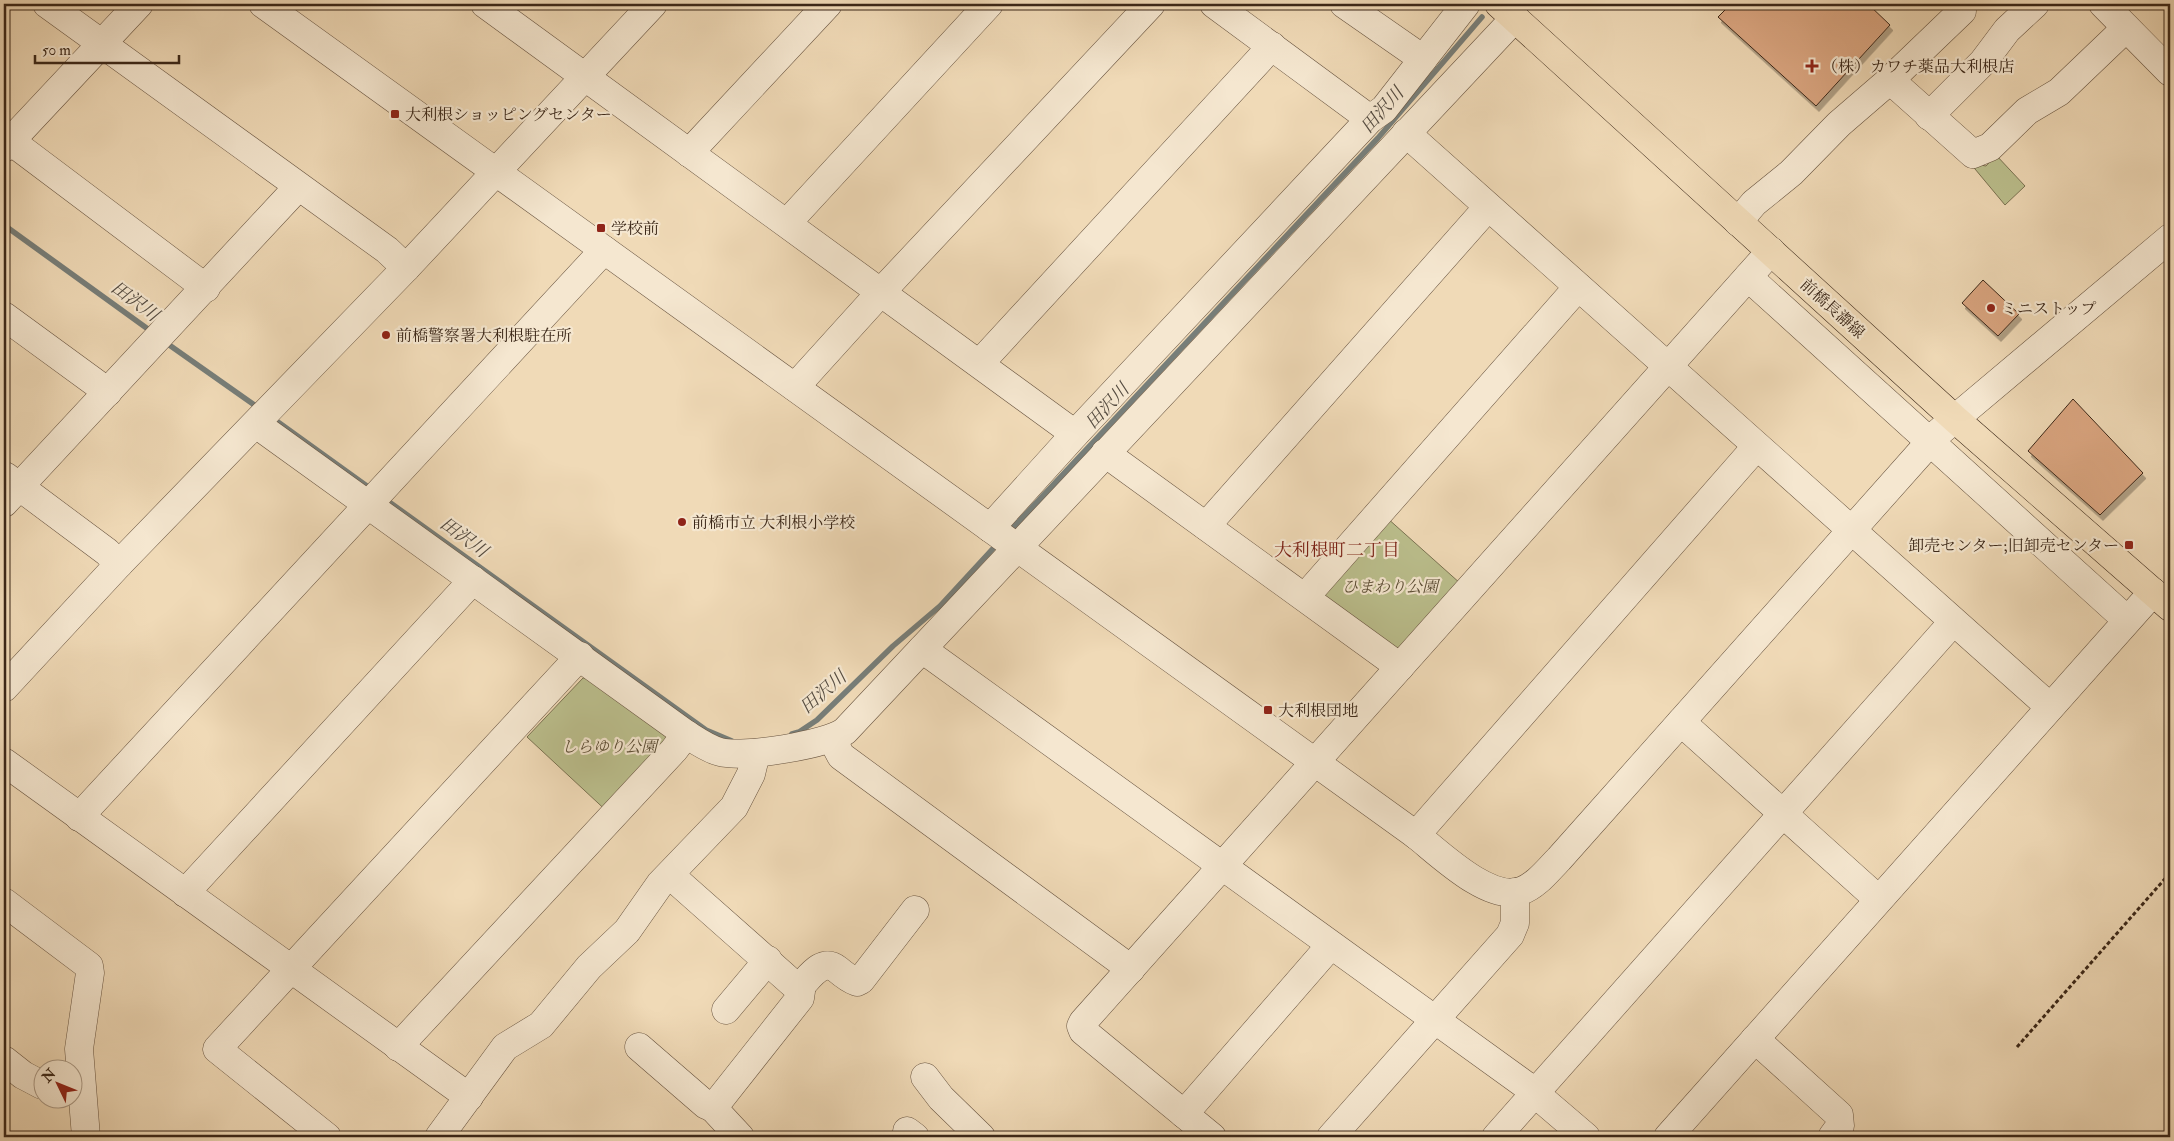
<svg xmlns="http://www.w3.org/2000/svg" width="2174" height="1141" viewBox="0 0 2174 1141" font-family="'IM FELL Double Pica','Noto Serif JP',serif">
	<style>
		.green { fill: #bbbf8d; stroke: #7b7352 }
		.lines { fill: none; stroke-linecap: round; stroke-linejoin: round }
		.stream { stroke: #777e79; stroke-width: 5.5 }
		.building { fill: #dba681; stroke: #3b2718; filter: url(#shadow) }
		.minor-casing { stroke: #685440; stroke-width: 29 }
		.major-casing { stroke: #3b2718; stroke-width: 29 }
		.path { stroke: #3b2718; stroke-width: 3; stroke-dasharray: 4 2.5; stroke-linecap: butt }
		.minor { stroke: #f5e7d0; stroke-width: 28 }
		.major { stroke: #f0dab7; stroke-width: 28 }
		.poi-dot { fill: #8f2418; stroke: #f5e7d0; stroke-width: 2 }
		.labels { text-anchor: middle; stroke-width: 4.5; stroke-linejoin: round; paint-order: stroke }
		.poi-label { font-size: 16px; fill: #3b2718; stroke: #f5e7d0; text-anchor: start }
		.street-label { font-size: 16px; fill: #3b2718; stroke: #f5e7d0 }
		.park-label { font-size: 16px; font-style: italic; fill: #5b4d35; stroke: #f5e7d0 }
		.water-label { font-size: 18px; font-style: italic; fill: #544b40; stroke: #f5e7d0 }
		.neighbourhood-label { font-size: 18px; fill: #7a1f14; stroke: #f5e7d0 }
	</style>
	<defs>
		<filter id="shadow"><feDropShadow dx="3" dy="5.5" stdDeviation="0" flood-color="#0004"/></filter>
	</defs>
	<rect width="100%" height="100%" fill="#f0dab7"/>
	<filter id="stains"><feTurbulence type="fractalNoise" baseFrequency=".004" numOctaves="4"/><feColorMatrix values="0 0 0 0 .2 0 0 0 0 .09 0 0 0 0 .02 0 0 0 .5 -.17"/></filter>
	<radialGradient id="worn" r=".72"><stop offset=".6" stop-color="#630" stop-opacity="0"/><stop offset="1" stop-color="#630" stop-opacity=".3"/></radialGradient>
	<g class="green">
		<path d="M1996 155 2025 186 2005 205 1970 163 1986 166Z"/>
		<path d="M1386 517 1461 584 1404 647 1391 648 1322 598Z"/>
		<path d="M597 677 675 732 612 816 527 737 583 678Z"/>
	</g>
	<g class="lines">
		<g class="stream">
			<path d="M4 225 152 332"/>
			<path d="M165 342 260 409"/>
			<path d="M271 417 371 489"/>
			<path d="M385 499 706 730 732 741"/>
			<path d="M1009 532 1378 138 1482 17"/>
			<path d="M792 734 799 732 817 720 893 646 940 606 999 542"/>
		</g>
	</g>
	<g class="building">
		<path d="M1731 4H1868L1890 25 1816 106 1718 17Z"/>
		<path d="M1983 280 2019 314 1998 336 1962 303Z"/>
		<path d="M2073 399 2143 473 2100 515 2028 451Z"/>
	</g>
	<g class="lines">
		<defs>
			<g id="minor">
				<path d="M47 4 387 250 406 268"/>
				<path d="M263 4 1416 835C1440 854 1489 902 1521 891 1537 885 1548 870 1559 859L1938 433 2170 238"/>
				<path d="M485 4 1075 434"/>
				<path d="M1214 4 1370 119"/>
				<path d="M1344 4 1423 59"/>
				<path d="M2103 4 2170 72"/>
				<path d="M1890 80 1973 154 1990 147 2027 111 2059 92 2126 28"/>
				<path d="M1929 116 1983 62 2007 30 2035 4"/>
				<path d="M1406 133 2050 707"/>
				<path d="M4 136 206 288"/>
				<path d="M4 148 139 4"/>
				<path d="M689 153 828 4"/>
				<path d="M1738 222 1754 203 1791 173 1839 124 1890 80 1962 11"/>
				<path d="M787 223 989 4"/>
				<path d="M1748 277 2127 620"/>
				<path d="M4 316 108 392"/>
				<path d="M980 363 1272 46"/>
				<path d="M795 387 881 292 1151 4"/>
				<path d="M256 424 686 734C697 741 708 749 720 752 743 758 827 745 845 731L1515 18"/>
				<path d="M1105 453 1400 667"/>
				<path d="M5 476 107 552 119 564"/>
				<path d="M4 503 298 187"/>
				<path d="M1206 526 1488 207"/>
				<path d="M990 528 1075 434 1370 119 1384 109 1466 4"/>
				<path d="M1305 597 1578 287"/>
				<path d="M922 649 1524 1084 1586 1137"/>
				<path d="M4 688 119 564 406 268 653 4"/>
				<path d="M1681 722 1878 899"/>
				<path d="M832 739 841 756 1131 969"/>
				<path d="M4 762 469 1097"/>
				<path d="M79 817 604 250"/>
				<path d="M1416 835 1756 447"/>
				<path d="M670 875 801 991 800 998 713 1108 740 1137"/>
				<path d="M185 893 473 580"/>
				<path d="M4 902 89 966 90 973 79 1049 86 1137"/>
				<path d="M799 988C809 978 822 957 837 969 844 975 849 979 857 982L861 980 915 910"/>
				<path d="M726 1010 768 960"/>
				<path d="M1755 1039 1839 1115 1840 1126 1832 1137"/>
				<path d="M398 1047 674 750 686 734"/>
				<path d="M639 1047 706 1105 713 1108"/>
				<path d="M4 1060 23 1075 42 1085"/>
				<path d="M925 1077 941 1098 981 1137"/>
				<path d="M1184 1114 1330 946"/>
				<path d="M907 1131 915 1137"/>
				<path d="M327 1137 217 1049 580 656"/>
				<path d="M439 1137 505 1047 541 1025 589 967 627 931 660 884 734 807 751 774 756 753"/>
				<path d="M1212 1137 1083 1031 1081 1026 1083 1022 1771 251"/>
				<path d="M1331 1137 1510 935 1515 923V892"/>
				<path d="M1496 1137 1953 622"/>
				<path d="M1668 1137 2153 592"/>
			</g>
			<path id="major" d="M1499 4 1955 419 2170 607"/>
		</defs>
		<use href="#minor" class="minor-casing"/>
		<use href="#major" class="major-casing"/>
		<path class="path" d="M2017 1047 2170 873"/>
		<use href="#minor" class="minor"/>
		<use href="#major" class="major"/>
	</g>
	<g class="poi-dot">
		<path d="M1809.5 58.5h5v5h5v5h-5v5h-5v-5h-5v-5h5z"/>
		<rect x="390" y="109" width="10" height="10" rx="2.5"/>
		<rect x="596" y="223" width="10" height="10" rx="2.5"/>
		<circle cx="1991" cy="308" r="5"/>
		<circle cx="386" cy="335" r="5"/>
		<circle cx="682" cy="522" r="5"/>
		<rect x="2124" y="540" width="10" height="10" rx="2.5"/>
		<rect x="1263" y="705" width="10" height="10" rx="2.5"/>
	</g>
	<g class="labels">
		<g class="poi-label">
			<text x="1822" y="72">（株）カワチ薬品大利根店</text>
			<text x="405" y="120">大利根ショッピングセンター</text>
			<text x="611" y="234">学校前</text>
			<text x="2001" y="314">ミニストップ</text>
			<text x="396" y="341">前橋警察署大利根駐在所</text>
			<text x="692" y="528">前橋市立 大利根小学校</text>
			<text x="2119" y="551" text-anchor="end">卸売センター;旧卸売センター</text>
			<text x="1278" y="716">大利根団地</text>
		</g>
		<g class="street-label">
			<text transform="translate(1833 308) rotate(42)" y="6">前橋長瀞線</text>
		</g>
		<g class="park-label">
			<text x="1390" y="592">ひまわり公園</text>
			<text x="609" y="752">しらゆり公園</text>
		</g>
		<g class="water-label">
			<text transform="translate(1382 110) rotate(-49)" y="6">田沢川</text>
			<text transform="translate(135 301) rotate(36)" y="6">田沢川</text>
			<text transform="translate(1107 406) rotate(-47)" y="6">田沢川</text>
			<text transform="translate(464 537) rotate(36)" y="6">田沢川</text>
			<text transform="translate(823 692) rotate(-41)" y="6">田沢川</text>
		</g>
		<g class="neighbourhood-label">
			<text x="1337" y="556">大利根町二丁目</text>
		</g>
	</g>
	<rect width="2174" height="1141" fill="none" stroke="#f0dab7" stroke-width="20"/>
	<rect x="5" y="5" width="2164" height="1131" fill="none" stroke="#3b2718" stroke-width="2.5"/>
	<rect x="10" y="10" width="2154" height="1121" fill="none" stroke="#3b2718"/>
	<g transform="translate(58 1084) rotate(313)"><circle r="24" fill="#f5e7d0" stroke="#ab9a86"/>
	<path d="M0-4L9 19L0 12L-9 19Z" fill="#8f2418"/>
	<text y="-8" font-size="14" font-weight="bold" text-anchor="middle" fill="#3b2718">N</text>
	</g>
	<path d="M35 55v8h144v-8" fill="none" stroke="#3b2718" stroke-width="2.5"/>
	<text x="42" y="55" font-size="15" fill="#3b2718" stroke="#f5e7d0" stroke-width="4" paint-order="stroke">50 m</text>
	<rect width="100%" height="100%" filter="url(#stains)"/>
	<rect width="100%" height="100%" fill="url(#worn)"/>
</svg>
